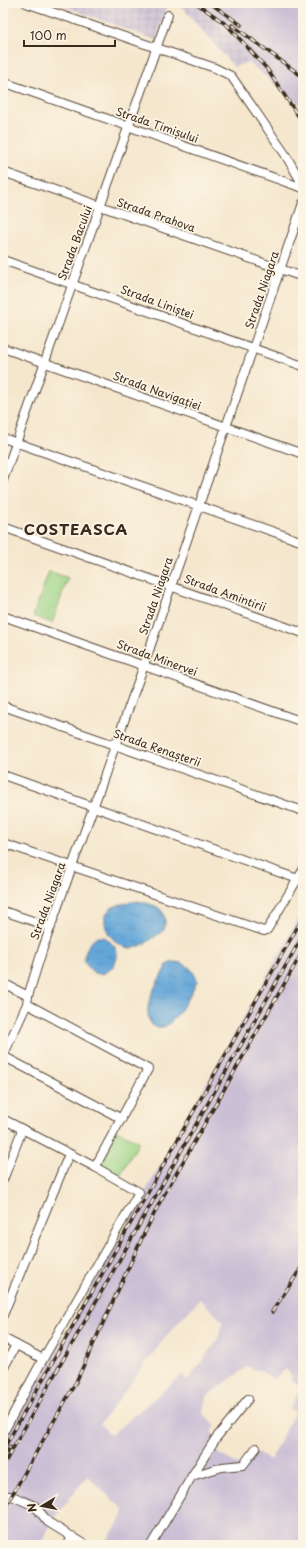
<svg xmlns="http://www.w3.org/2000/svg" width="306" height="1548" viewBox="0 0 306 1548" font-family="'Playpen Sans',sans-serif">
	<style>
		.industrial { fill: url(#industrial-grid) }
		.railway { fill: #cbbfd5; fill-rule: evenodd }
		.green { fill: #9cd486; stroke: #6c7f52 }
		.water { fill: url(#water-ripples); stroke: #50687b }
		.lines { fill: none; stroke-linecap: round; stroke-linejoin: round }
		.minor-casing { stroke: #574638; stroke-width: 10 }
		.minor { stroke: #fff; stroke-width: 8 }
		.rail-casing { stroke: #3b2a1e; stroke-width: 3.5 }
		.rail { stroke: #fcf5e5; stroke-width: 2; stroke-dasharray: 6; stroke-linecap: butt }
		.labels { text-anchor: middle; stroke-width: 3.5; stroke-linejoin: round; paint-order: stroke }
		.street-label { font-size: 11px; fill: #3b2a1e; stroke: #fcf5e5 }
		.district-label { font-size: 15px; font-weight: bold; letter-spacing: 1px; fill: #3b2a1e; stroke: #fcf5e5 }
	</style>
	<defs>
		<pattern id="industrial-grid" width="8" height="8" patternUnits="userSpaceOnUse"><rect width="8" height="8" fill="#cbbfd5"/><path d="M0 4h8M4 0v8" fill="none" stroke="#afa4b6"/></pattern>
		<pattern id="water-ripples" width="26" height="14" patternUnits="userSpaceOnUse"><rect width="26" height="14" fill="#64a6d8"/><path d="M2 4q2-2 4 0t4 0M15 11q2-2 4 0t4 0" fill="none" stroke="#5487af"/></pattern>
	</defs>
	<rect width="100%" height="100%" fill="#fcf5e5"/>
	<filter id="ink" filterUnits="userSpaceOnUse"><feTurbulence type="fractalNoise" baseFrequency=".025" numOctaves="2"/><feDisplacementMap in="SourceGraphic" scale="8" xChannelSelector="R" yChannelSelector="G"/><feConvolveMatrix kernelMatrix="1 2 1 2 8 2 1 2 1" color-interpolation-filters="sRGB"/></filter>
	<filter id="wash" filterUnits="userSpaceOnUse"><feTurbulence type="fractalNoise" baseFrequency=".012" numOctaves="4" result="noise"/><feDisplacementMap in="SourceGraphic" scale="16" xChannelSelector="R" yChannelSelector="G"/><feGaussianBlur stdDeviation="0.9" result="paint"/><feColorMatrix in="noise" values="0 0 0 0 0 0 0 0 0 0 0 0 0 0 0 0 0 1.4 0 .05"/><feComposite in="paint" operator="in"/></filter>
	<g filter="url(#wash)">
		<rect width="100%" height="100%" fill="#f5e7ce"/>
		<path class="industrial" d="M55 3H190L242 43 238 47 248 62 234 67 184 9 168 4 156 40Z"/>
		<g class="railway">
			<path d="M190 3H303V107L248 62 238 47 241 43 234 35Z"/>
			<path d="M303 911V1545H104L122 1517 124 1510 87 1476 54 1519 40 1545H31L27 1543 25 1545H3V1441L51 1360ZM200 1299 223 1322 217 1341 188 1380 182 1375 111 1435 100 1424 167 1335ZM247 1367 261 1371 273 1379 286 1369 292 1376 290 1379 301 1388 289 1409 295 1411 270 1460 257 1452 244 1468 214 1451 221 1440 211 1432 216 1425 202 1413 206 1405 207 1396Z"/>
		</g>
		<g class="green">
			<path d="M49 571 68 578 52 623 33 616Z"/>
			<path d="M116 1130 139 1142 118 1179 95 1167Z"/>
		</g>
		<g class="water">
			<path d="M138 901C156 905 169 908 164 930 155 936 144 947 132 948 116 949 96 925 109 910 116 903 129 903 138 901Z"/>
			<path d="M97 937H105C109 941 114 945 116 949 121 961 108 978 95 973 90 971 87 965 84 961 84 951 88 944 97 937Z"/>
			<path d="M172 962C186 962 193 968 197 981 192 992 175 1024 163 1027 159 1028 155 1026 151 1025 141 1004 157 984 167 965Z"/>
		</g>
	</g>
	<g filter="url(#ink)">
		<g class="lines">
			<defs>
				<g id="minor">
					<path d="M26 3 215 68 231 76 236 83 285 154 303 185"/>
					<path d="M3 82 303 188"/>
					<path d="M3 172 303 277"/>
					<path d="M3 260 303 366"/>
					<path d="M3 348 303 454"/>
					<path d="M3 438 303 542"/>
					<path d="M3 480 168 15"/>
					<path d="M3 527 303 633"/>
					<path d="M3 616 303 722"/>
					<path d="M3 706 303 811"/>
					<path d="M3 775 298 879"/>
					<path d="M3 843 264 931 267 930 303 870"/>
					<path d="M3 911 51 927"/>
					<path d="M3 983 28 996 27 1004 148 1069 95 1167"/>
					<path d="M28 996 43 948 144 665 303 203"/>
					<path d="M3 1056 122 1119"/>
					<path d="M3 1056 27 1004"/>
					<path d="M3 1119 95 1167 139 1192 43 1359 3 1433"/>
					<path d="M3 1180 22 1130"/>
					<path d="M3 1315 69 1154"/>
					<path d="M3 1338 43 1359"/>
					<path d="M3 1369 16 1345"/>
					<path d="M248 1399 216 1438 192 1476 222 1467 243 1465 256 1448"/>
					<path d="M3 1496H12L35 1506 48 1522 85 1545"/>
					<path d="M68 1545 72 1536"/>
					<path d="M151 1545 192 1476"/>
				</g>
			</defs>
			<use href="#minor" class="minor-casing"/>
			<use href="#minor" class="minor"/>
			<defs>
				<g id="rail">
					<path d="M196 3 227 25 267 69 303 123"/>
					<path d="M210 3 241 25"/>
					<path d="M232 25 303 77"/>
					<path d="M272 1312 303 1265"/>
					<path d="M3 1450 303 917"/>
					<path d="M3 1459 10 1447"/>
					<path d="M3 1466 303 935"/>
					<path d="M3 1511 76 1382 142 1238 160 1202 303 951"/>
				</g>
			</defs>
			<use href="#rail" class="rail-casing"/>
			<use href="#rail" class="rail"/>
		</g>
	</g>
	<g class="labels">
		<g class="street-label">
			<text transform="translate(157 125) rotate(19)" y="4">Strada Timișului</text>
			<text transform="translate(156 215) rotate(19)" y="4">Strada Prahova</text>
			<text transform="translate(75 243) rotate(-70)" y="4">Strada Bacului</text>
			<text transform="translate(262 290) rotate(-71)" y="4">Strada Niagara</text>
			<text transform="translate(157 302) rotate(20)" y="4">Strada Liniștei</text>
			<text transform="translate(157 391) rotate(20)" y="4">Strada Navigației</text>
			<text transform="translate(225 593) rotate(20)" y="4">Strada Amintirii</text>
			<text transform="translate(156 596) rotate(-71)" y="4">Strada Niagara</text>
			<text transform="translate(157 658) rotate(20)" y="4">Strada Minervei</text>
			<text transform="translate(157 748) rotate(19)" y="4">Strada Renașterii</text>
			<text transform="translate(48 901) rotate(-70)" y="4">Strada Niagara</text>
		</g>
		<g class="district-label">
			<text x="76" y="535">COSTEASCA</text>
		</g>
	</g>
	<rect width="306" height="1548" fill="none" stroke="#fcf5e5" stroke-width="16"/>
	<g transform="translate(42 1506) rotate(260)" stroke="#fcf5e5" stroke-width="3" paint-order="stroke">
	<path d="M0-3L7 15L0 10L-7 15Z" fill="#3b2a1e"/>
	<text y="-6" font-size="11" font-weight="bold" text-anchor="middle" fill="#3b2a1e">N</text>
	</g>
	<path d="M24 40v6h91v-6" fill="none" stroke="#3b2a1e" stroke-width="2"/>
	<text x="30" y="40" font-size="12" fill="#3b2a1e" stroke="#fcf5e5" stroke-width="3" paint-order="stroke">100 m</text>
</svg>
